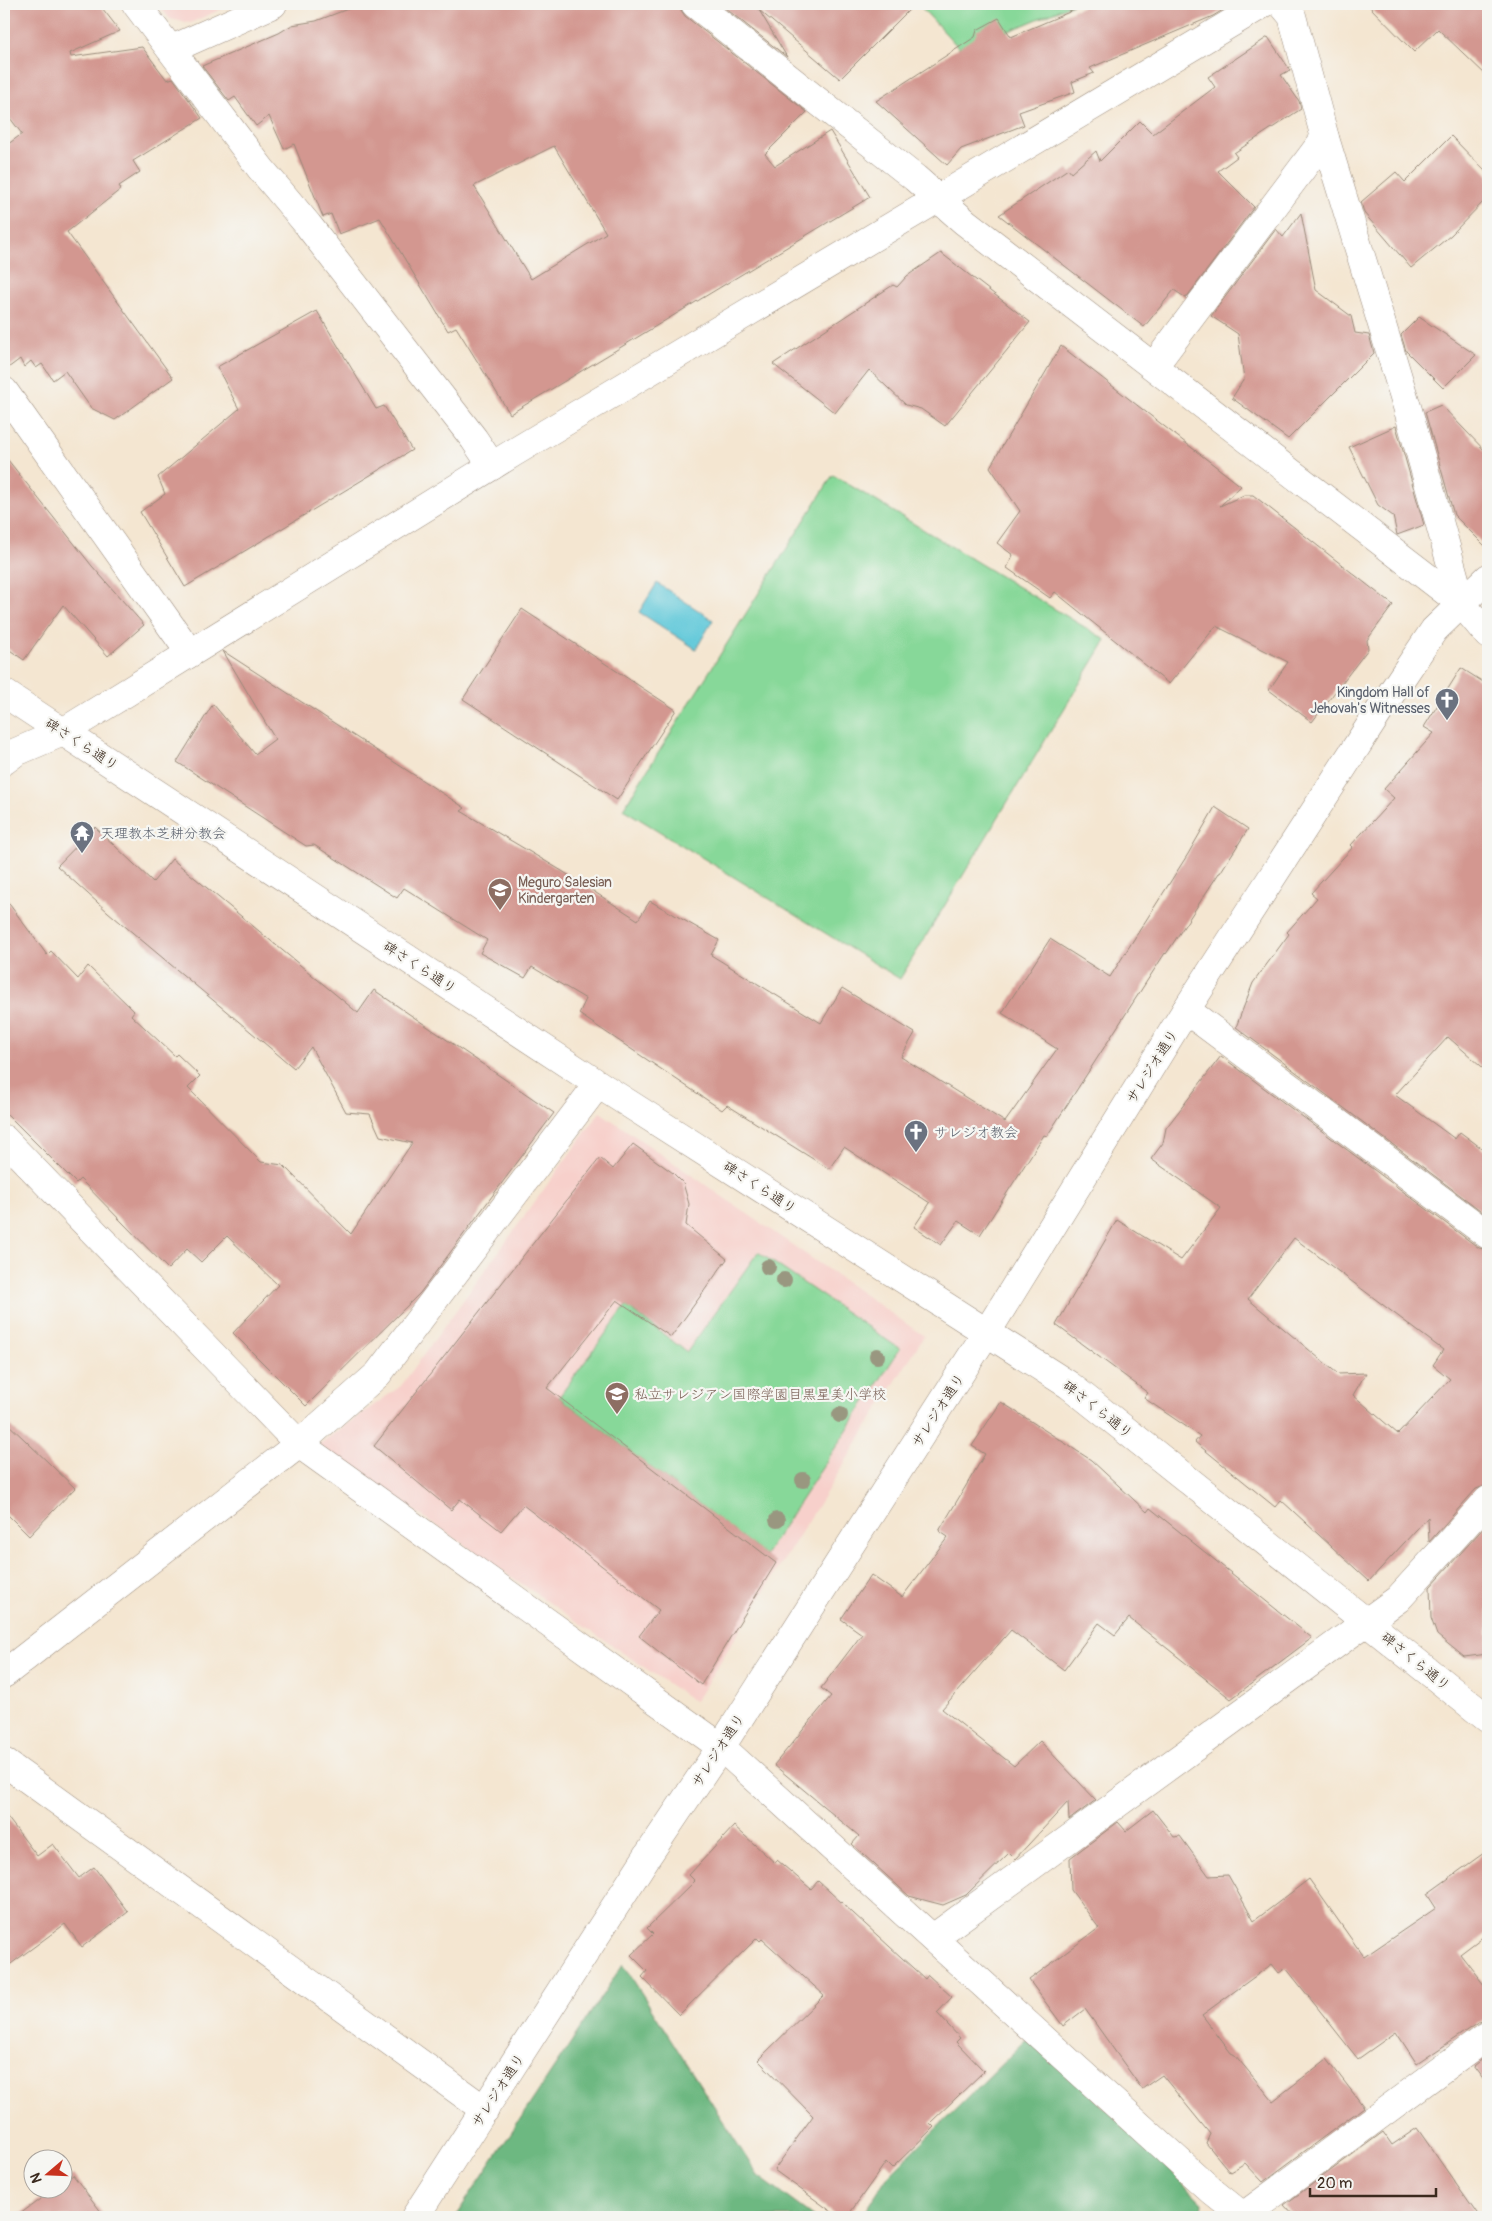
<svg xmlns="http://www.w3.org/2000/svg" width="1492" height="2221" viewBox="0 0 1492 2221" font-family="Pangolin,'Klee One',sans-serif">
	<style>
		.built { fill: #f7d0cb }
		.green { fill: #87d899; stroke: #61815c }
		.forest { fill: #6db881; stroke: #547150 }
		.water { fill: #5ec8d9; stroke: #4c797c }
		.building { fill: #d39790; fill-rule: evenodd }
		.lines { fill: none; stroke-linecap: round; stroke-linejoin: round }
		.minor-casing { stroke: #988878; stroke-width: 29 }
		.minor { stroke: #fff; stroke-width: 28 }
		.tree { fill: #999780 }
		.labels { text-anchor: middle; stroke-width: 4.5; stroke-linejoin: round; paint-order: stroke }
		.worship-label { font-size: 14px; fill: #5b616d; stroke: #f6f6f2; text-anchor: start }
		.street-label { font-size: 14px; fill: #3b2a1e; stroke: #f6f6f2 }
		.education-label { font-size: 14px; fill: #785e54; stroke: #f6f6f2; text-anchor: start }
	</style>
	<rect width="100%" height="100%" fill="#f6f6f2"/>
	<filter id="ink" filterUnits="userSpaceOnUse"><feTurbulence type="fractalNoise" baseFrequency=".02" numOctaves="2"/><feDisplacementMap in="SourceGraphic" scale="10" xChannelSelector="R" yChannelSelector="G"/><feConvolveMatrix kernelMatrix="1 2 1 2 8 2 1 2 1" color-interpolation-filters="sRGB"/></filter>
	<filter id="wash" filterUnits="userSpaceOnUse"><feTurbulence type="fractalNoise" baseFrequency=".0096" numOctaves="4" result="noise"/><feDisplacementMap in="SourceGraphic" scale="20" xChannelSelector="R" yChannelSelector="G"/><feGaussianBlur stdDeviation="1.12" result="paint"/><feColorMatrix in="noise" values="0 0 0 0 0 0 0 0 0 0 0 0 0 0 0 0 0 1.4 0 .05"/><feComposite in="paint" operator="in"/></filter>
	<g filter="url(#wash)">
		<rect width="100%" height="100%" fill="#f4e6d1"/>
		<g class="built">
			<path d="M157 4H233L190 23 170 19Z"/>
			<path d="M600 1112 924 1336 695 1702 318 1445 401 1386Z"/>
		</g>
		<g class="green">
			<path d="M918 4H1073L962 51Z"/>
			<path d="M833 475 1106 640 900 979 623 809Z"/>
			<path d="M758 1252 900 1349 765 1555 559 1397 626 1306 687 1352Z"/>
		</g>
		<g class="forest">
			<path d="M623 1964 758 2176 814 2217H455Z"/>
			<path d="M1030 2036 1202 2202 1201 2217H861L887 2177Z"/>
		</g>
		<path class="water" d="M657 583 713 620 696 649 639 612Z"/>
		<g id="blocks">
			<g class="building">
				<path d="M4 4H99L120 31 70 53 71 57 142 47 167 80 173 78 202 118 133 161 140 172 119 186 121 189 67 232 173 378 115 420 91 408 65 371 53 380 42 364 36 368 31 361 24 367 20 359 4 371V147L22 134 4 110Z"/>
				<path d="M361 4H680L681 10 685 16 807 112 765 154 775 166 830 131 870 197 510 414 456 327 448 331 380 218 339 234 331 214 323 217 294 144 284 149 269 116 256 126 235 97 229 101 202 66 279 33 292 25 316 21ZM554 146 606 233 531 279 474 186Z"/>
				<path d="M720 4H915L840 79 759 10 787 57Z"/>
				<path d="M1088 4H1233L1213 16 1090 68 1094 73 1072 82 1075 92 1019 112 1024 125 961 149 947 165 876 101 975 37 977 30 999 18 1011 37Z"/>
				<path d="M1367 4H1488V77L1438 29 1414 52Z"/>
				<path d="M1268 37 1290 70 1281 75 1299 101 1301 109 1234 153 1237 157 1218 171 1254 207 1186 298 1174 290 1144 327 999 215 1068 169 1071 173 1096 151 1100 161 1140 121 1153 134 1215 87 1208 77Z"/>
				<path d="M1451 136 1488 174V197L1451 235 1411 268 1364 213 1361 202 1396 172 1405 182Z"/>
				<path d="M1301 213 1316 290 1351 316 1355 333 1369 335 1374 353 1288 439 1232 398 1244 379 1238 334 1211 316 1276 229 1283 237Z"/>
				<path d="M941 253 1030 322 945 426 921 409 906 405 869 370 835 413 773 364 893 285 897 287 907 276Z"/>
				<path d="M317 311 376 409 384 406 412 450 185 587 140 512 165 494 158 477 239 409 217 367Z"/>
				<path d="M1419 317 1476 355 1443 388 1406 351 1401 335Z"/>
				<path d="M1061 346 1241 486 1220 506 1244 495H1253L1393 605 1367 640 1368 649 1312 722 1269 690 1288 662 1216 626 1169 684 1055 592 1050 598 1007 568 1013 555 997 543 1020 511 990 467Z"/>
				<path d="M1441 405 1488 454V549L1454 515 1425 412Z"/>
				<path d="M1396 426 1424 525 1397 535 1393 516 1378 505 1349 447Z"/>
				<path d="M4 455 92 566 144 625 108 656 63 605 24 660 4 646Z"/>
				<path d="M522 609 676 710 617 800 463 699Z"/>
				<path d="M223 651 465 808 461 811 562 871 638 920 650 901 719 940 711 955 821 1023 842 988 915 1033 901 1057 1005 1122 1057 1049 1002 1013 1050 939 1110 977 1188 854 1215 807 1248 829 1220 873H1219L1166 954 1165 953 1047 1136 1044 1135 980 1235 958 1221 941 1245 914 1227 930 1203 844 1147 829 1169 727 1105 722 1110 579 1014 586 999 532 967 525 978 480 953 487 940 404 888 397 898 314 845 306 846 177 762 213 704 255 754 275 739Z"/>
				<path d="M1461 668 1488 685V1072L1448 1037 1395 1095 1455 1139 1460 1132 1488 1153V1216L1236 1027 1253 983 1289 934 1287 932 1317 898 1311 893 1353 847 1351 845 1394 798 1384 789 1434 733 1424 727Z"/>
				<path d="M95 827 153 882 172 859 358 1013 374 990 554 1113 420 1293 306 1406 233 1333 278 1285 227 1236 201 1262 187 1249 168 1269 80 1179 76 1183 4 1111V897L47 955 51 951 78 979 88 966 134 1011 131 1015 175 1056 177 1054 200 1076 188 1088 261 1162 283 1165 351 1234 412 1143 380 1136 370 1114 346 1112 311 1047 294 1068 108 912 57 866Z"/>
				<path d="M1221 1056 1479 1248 1488 1250V1485L1476 1489 1429 1542 1428 1517 1369 1581 1281 1500 1275 1507 1195 1442 1200 1436 1144 1398 1148 1393 1056 1325 1117 1220 1181 1260 1221 1208 1151 1159 1163 1143 1166 1128ZM1294 1238 1443 1350 1433 1365 1450 1379 1398 1434 1353 1395 1366 1373 1338 1374 1248 1299Z"/>
				<path d="M633 1144 673 1173 683 1183 689 1204 686 1225 727 1259 671 1337 617 1300 547 1388 776 1563 701 1685 639 1636 659 1610 523 1505 501 1531 460 1499 451 1510 374 1446 600 1158 613 1169Z"/>
				<path d="M1001 1402 1091 1460 1147 1512 1150 1508 1312 1638 1231 1699 1129 1618 1115 1635 1099 1623 1064 1670 1011 1630 942 1709 1014 1766 1040 1741 1096 1800 1069 1820 1068 1802 1015 1859 1009 1853 966 1895 943 1905 909 1896 852 1844 859 1836 774 1765 831 1696 821 1688 862 1634 841 1619 871 1575 902 1597 948 1537 939 1531 985 1454 972 1446Z"/>
				<path d="M4 1420 75 1488 29 1536 4 1511Z"/>
				<path d="M1488 1523V1654L1464 1657 1437 1635 1431 1618 1430 1587Z"/>
				<path d="M1153 1810 1174 1837 1180 1836 1209 1876 1228 1875 1254 1921 1309 1879 1364 1957 1436 1908 1427 1894 1488 1850V1933L1460 1954 1488 1990V2020L1479 2022 1417 2064 1396 2032 1358 2059 1286 1968 1279 1973 1272 1964 1202 2015 1231 2053 1235 2055 1273 2101 1327 2059 1364 2107 1263 2182 1245 2163 1230 2172 1206 2143 1210 2134 1162 2075 1142 2089 1085 2009 1063 2026 1029 1980 1099 1928 1071 1890 1070 1858 1118 1822 1126 1831Z"/>
				<path d="M4 1813 37 1856 53 1844 79 1878 94 1867 128 1912 82 1947 65 1924 4 1969Z"/>
				<path d="M734 1826 775 1863 777 1860 811 1889 818 1881 925 1979 928 1975 952 1997 937 2013 960 2038 956 2042 984 2071 930 2123 934 2127 892 2168 886 2162 847 2217H839L774 2170 813 2116 758 2060 824 1995 762 1939 760 1941 757 1938 679 2015 642 1977 647 1971 631 1955 653 1934 647 1928 695 1881 689 1875Z"/>
				<path d="M1488 2054V2086L1473 2066Z"/>
				<path d="M1417 2128 1479 2217H1295L1284 2205 1383 2132 1392 2145Z"/>
				<path d="M73 2175 105 2217H16L55 2188H62V2183Z"/>
			</g>
		</g>
	</g>
	<g filter="url(#ink)">
		<use href="#blocks" fill-opacity="0" stroke="#988878" stroke-width="1"/>
		<g class="lines">
			<defs>
				<g id="minor">
					<path d="M136 4 261 169 308 225 474 439 492 466"/>
					<path d="M695 4 915 178 965 222 1462 604 1488 635"/>
					<path d="M1282 4 1292 16 1325 138 1408 410 1462 604"/>
					<path d="M172 49 273 4"/>
					<path d="M1154 366 1325 138"/>
					<path d="M4 391 190 653"/>
					<path d="M4 693 598 1084 1069 1385 1488 1719"/>
					<path d="M4 761 16 752 63 732 513 453 1263 4"/>
					<path d="M1186 1010 1488 1235"/>
					<path d="M4 1139 299 1444 721 1747 1214 2193 1244 2217"/>
					<path d="M4 1674 299 1444 378 1374 598 1084"/>
					<path d="M4 1762 485 2110"/>
					<path d="M933 1938 1398 1599 1488 1500"/>
					<path d="M415 2217 648 1855 721 1747 987 1332 1186 1010 1384 704 1434 630 1488 578"/>
					<path d="M1242 2217 1488 2035"/>
				</g>
			</defs>
			<use href="#minor" class="minor-casing"/>
			<use href="#minor" class="minor"/>
		</g>
		<g class="tree">
			<circle cx="768" cy="1267" r="8"/>
			<circle cx="784" cy="1280" r="8"/>
			<circle cx="877" cy="1356" r="8"/>
			<circle cx="840" cy="1415" r="8"/>
			<circle cx="803" cy="1480" r="8"/>
			<circle cx="777" cy="1520" r="8"/>
		</g>
	</g>
	<defs>
		<symbol id="church-pin" viewBox="-11 -11 22 30"><path d="M0 17L-7.5 6A9.5 9.5 0 1 1 7.5 6Z" fill="#6b7280" stroke="#f6f6f2"/><path d="M-1.2-6h2.4v3.5h3.3v2.4h-3.3V6h-2.4V-.1h-3.3v-2.4h3.3Z" fill="#fff"/></symbol>
		<symbol id="temple-pin" viewBox="-11 -11 22 30"><path d="M0 17L-7.5 6A9.5 9.5 0 1 1 7.5 6Z" fill="#6b7280" stroke="#f6f6f2"/><path d="M0-6L5-2H3V0L6.5 2.5H4V6H1.5V3h-3V6H-4V2.5H-6.5L-3 0V-2H-5Z" fill="#fff"/></symbol>
		<symbol id="school-pin" viewBox="-11 -11 22 30"><path d="M0 17L-7.5 6A9.5 9.5 0 1 1 7.5 6Z" fill="#8d6e63" stroke="#f6f6f2"/><path d="M0-5L7-2L0 1L-7-2ZM-4 1L0 2.5L4 1V4Q0 6-4 4Z" fill="#fff"/></symbol>
	</defs>
	<g fill-rule="evenodd">
		<use href="#church-pin" x="1433" y="686" width="28" height="38"/>
		<use href="#temple-pin" x="68" y="819" width="28" height="38"/>
		<use href="#school-pin" x="486" y="876" width="28" height="38"/>
		<use href="#church-pin" x="902" y="1118" width="28" height="38"/>
		<use href="#school-pin" x="603" y="1380" width="28" height="38"/>
	</g>
	<g class="labels">
		<g class="worship-label">
			<text x="1430" y="697" text-anchor="end">Kingdom Hall of<tspan x="1430" dy="16">Jehovah's Witnesses</tspan></text>
			<text x="100" y="838">天理教本芝耕分教会</text>
			<text x="934" y="1137">サレジオ教会</text>
		</g>
		<g class="street-label">
			<text transform="translate(82 744) rotate(33)" y="5">碑さくら通り</text>
			<text transform="translate(420 967) rotate(33)" y="5">碑さくら通り</text>
			<text transform="translate(1152 1066) rotate(-58)" y="5">サレジオ通り</text>
			<text transform="translate(760 1187) rotate(33)" y="5">碑さくら通り</text>
			<text transform="translate(1098 1409) rotate(38)" y="5">碑さくら通り</text>
			<text transform="translate(938 1410) rotate(-57)" y="5">サレジオ通り</text>
			<text transform="translate(1416 1661) rotate(39)" y="5">碑さくら通り</text>
			<text transform="translate(718 1750) rotate(-57)" y="5">サレジオ通り</text>
			<text transform="translate(498 2090) rotate(-57)" y="5">サレジオ通り</text>
		</g>
		<g class="education-label">
			<text x="518" y="887">Meguro Salesian<tspan x="518" dy="16">Kindergarten</tspan></text>
			<text x="634" y="1399">私立サレジアン国際学園目黒星美小学校</text>
		</g>
	</g>
	<rect width="1492" height="2221" fill="none" stroke="#f6f6f2" stroke-width="20"/>
	<g transform="translate(48 2174) rotate(251)"><circle r="24" fill="#f6f6f2" stroke="#aba49d"/>
	<path d="M0-4L9 19L0 12L-9 19Z" fill="#c8321e"/>
	<text y="-8" font-size="14" font-weight="bold" text-anchor="middle" fill="#3b2a1e">N</text>
	</g>
	<path d="M1310 2188v8h126v-8" fill="none" stroke="#3b2a1e" stroke-width="2.5"/>
	<text x="1317" y="2188" font-size="15" fill="#3b2a1e" stroke="#f6f6f2" stroke-width="4" paint-order="stroke">20 m</text>
</svg>
